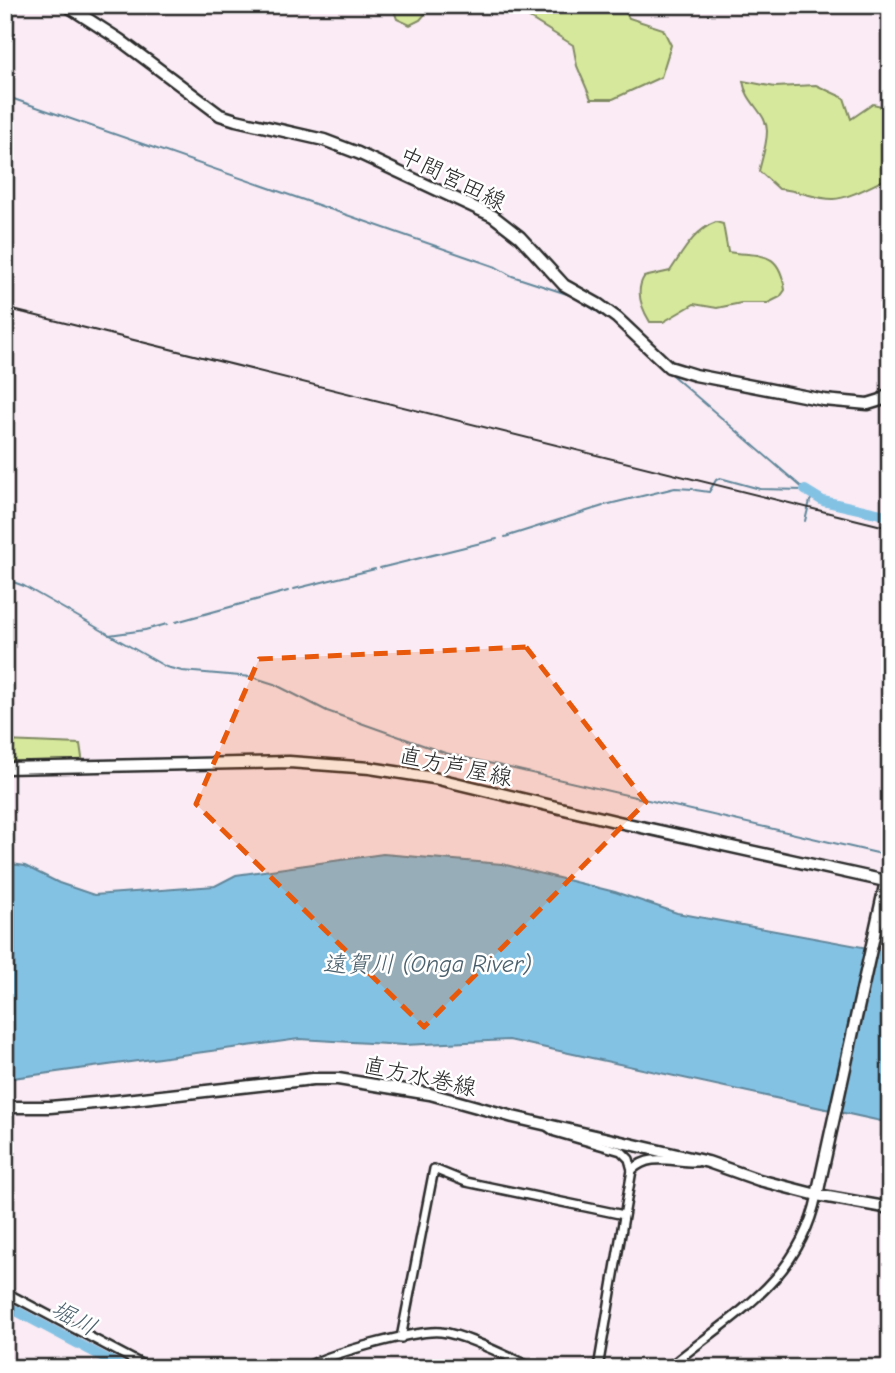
<svg xmlns="http://www.w3.org/2000/svg" width="895" height="1373" viewBox="0 0 895 1373" font-family="'Comic Neue','Klee One',sans-serif">
	<style>
		.green { fill: #d6e89b; stroke: #808a63; stroke-width: 2 }
		.water { fill: #84c2e4; stroke: #60869a; stroke-width: 2 }
		.lines { fill: none; stroke-linecap: round; stroke-linejoin: round }
		.stream { stroke: #60869a; stroke-width: 2 }
		.river { stroke: #84c2e4; stroke-width: 10 }
		.minor-casing { stroke: #2b2b2b; stroke-width: 12 }
		.major-casing { stroke: #2b2b2b; stroke-width: 15 }
		.minor { stroke: #fff; stroke-width: 7 }
		.major { stroke: #fff; stroke-width: 10 }
		.rail { stroke: #2b2b2b; stroke-width: 2 }
		.marked { fill: #e8590c; fill-opacity: 0.2; stroke: #e8590c; stroke-width: 5; stroke-dasharray: 14 9; stroke-linejoin: round }
		.labels { text-anchor: middle; stroke-width: 5; stroke-linejoin: round; paint-order: stroke }
		.street-label { font-size: 23px; fill: #2b2b2b; stroke: #fff }
		.water-label { font-size: 24px; font-style: italic; fill: #4a606c; stroke: #fff }
	</style>
	<rect width="100%" height="100%" fill="#faebf4"/>
	<filter id="ink" filterUnits="userSpaceOnUse"><feTurbulence type="fractalNoise" baseFrequency=".0143" numOctaves="2"/><feDisplacementMap in="SourceGraphic" scale="14" xChannelSelector="R" yChannelSelector="G"/><feConvolveMatrix kernelMatrix="1 2 1 2 8 2 1 2 1" color-interpolation-filters="sRGB"/></filter>
	<g filter="url(#ink)">
		<g class="green">
			<path d="M392 5H433L420 20 410 25 397 19Z"/>
			<path d="M525 5H621L629 18 663 29 671 45 661 77 613 99H591L577 66 573 45 523 14Z"/>
			<path d="M743 81 775 87 816 85 844 98 851 119 873 104 890 108V177C876 183 849 199 833 199 815 199 799 190 779 189L759 171C762 159 767 144 767 131 767 113 746 103 743 81Z"/>
			<path d="M716 222 723 224 728 252C761 257 779 249 785 290L780 297 768 303H741L717 308 694 304 663 322H650C642 309 635 291 644 277L670 271C683 252 694 230 716 222Z"/>
			<path d="M5 741 80 744 83 764 5 765Z"/>
		</g>
		<path class="water" d="M383 854 502 864 615 892 677 913 890 952V1123L509 1040 404 1045 299 1039 5 1079V863L25 866 59 883 94 895 215 886 236 875Z"/>
		<g class="lines">
			<g class="stream">
				<path d="M5 96 496 267 512 276 573 296 619 326"/>
				<path d="M884 224 890 222"/>
				<path d="M666 370 805 490"/>
				<path d="M695 490 709 492 716 480 720 478 760 489 804 490"/>
				<path d="M605 505 675 488 693 489"/>
				<path d="M805 521 810 501 813 497"/>
				<path d="M505 537 603 506"/>
				<path d="M380 568 497 539"/>
				<path d="M5 579 24 586 166 667 182 671 252 677 274 684 327 711 445 753 890 856"/>
				<path d="M294 589 375 569"/>
				<path d="M176 622 288 591"/>
				<path d="M109 635 145 630 167 624"/>
			</g>
			<g class="river">
				<path d="M805 490 823 501 890 516"/>
				<path d="M5 1305 124 1368"/>
			</g>
			<defs>
				<g id="minor">
					<path d="M886 881 890 864"/>
					<path d="M548 1127 555 1132 621 1151 629 1159 632 1170 598 1368"/>
					<path d="M632 1170C651 1152 672 1163 697 1162"/>
					<path d="M5 1292 149 1368"/>
					<path d="M401 1338 434 1169 466 1182 624 1215"/>
					<path d="M305 1368C324 1355 419 1329 441 1332 464 1334 510 1358 533 1368"/>
					<path d="M668 1368C732 1315 799 1282 817 1195"/>
				</g>
				<g id="major">
					<path d="M66 5 120 40 220 115 236 120 324 140 358 153 493 216 520 237 564 285 598 304 617 318 669 367 695 375 824 400 868 404 881 400 890 393"/>
					<path d="M5 768 289 762 370 768 434 778 623 823 890 882"/>
					<path d="M5 1107H50L116 1101 313 1079H338L430 1094 513 1117 708 1162 759 1180 817 1195 890 1208"/>
					<path d="M817 1195 886 881"/>
				</g>
			</defs>
			<use href="#minor" class="minor-casing"/>
			<use href="#major" class="major-casing"/>
			<use href="#minor" class="minor"/>
			<use href="#major" class="major"/>
			<path class="rail" d="M5 308 890 528"/>
		</g>
	</g>
	<path class="marked" d="M526 647 646 802 424 1027 196 804 259 659Z"/>
	<g class="labels">
		<g class="street-label">
			<text transform="translate(453 178) rotate(26)" y="8">中間宮田線</text>
			<text transform="translate(456 766) rotate(12)" y="8">直方芦屋線</text>
			<text transform="translate(420 1076) rotate(12)" y="8">直方水巻線</text>
		</g>
		<g class="water-label">
			<text x="427" y="972">遠賀川 (Onga River)</text>
			<text transform="translate(74 1318) rotate(28)" y="8">堀川</text>
		</g>
	</g>
	<rect width="895" height="1373" fill="none" stroke="#fff" stroke-width="28"/>
	<rect x="14" y="14" width="867" height="1345" fill="none" stroke="#2b2b2b" stroke-width="2.5" filter="url(#ink)"/>
</svg>
